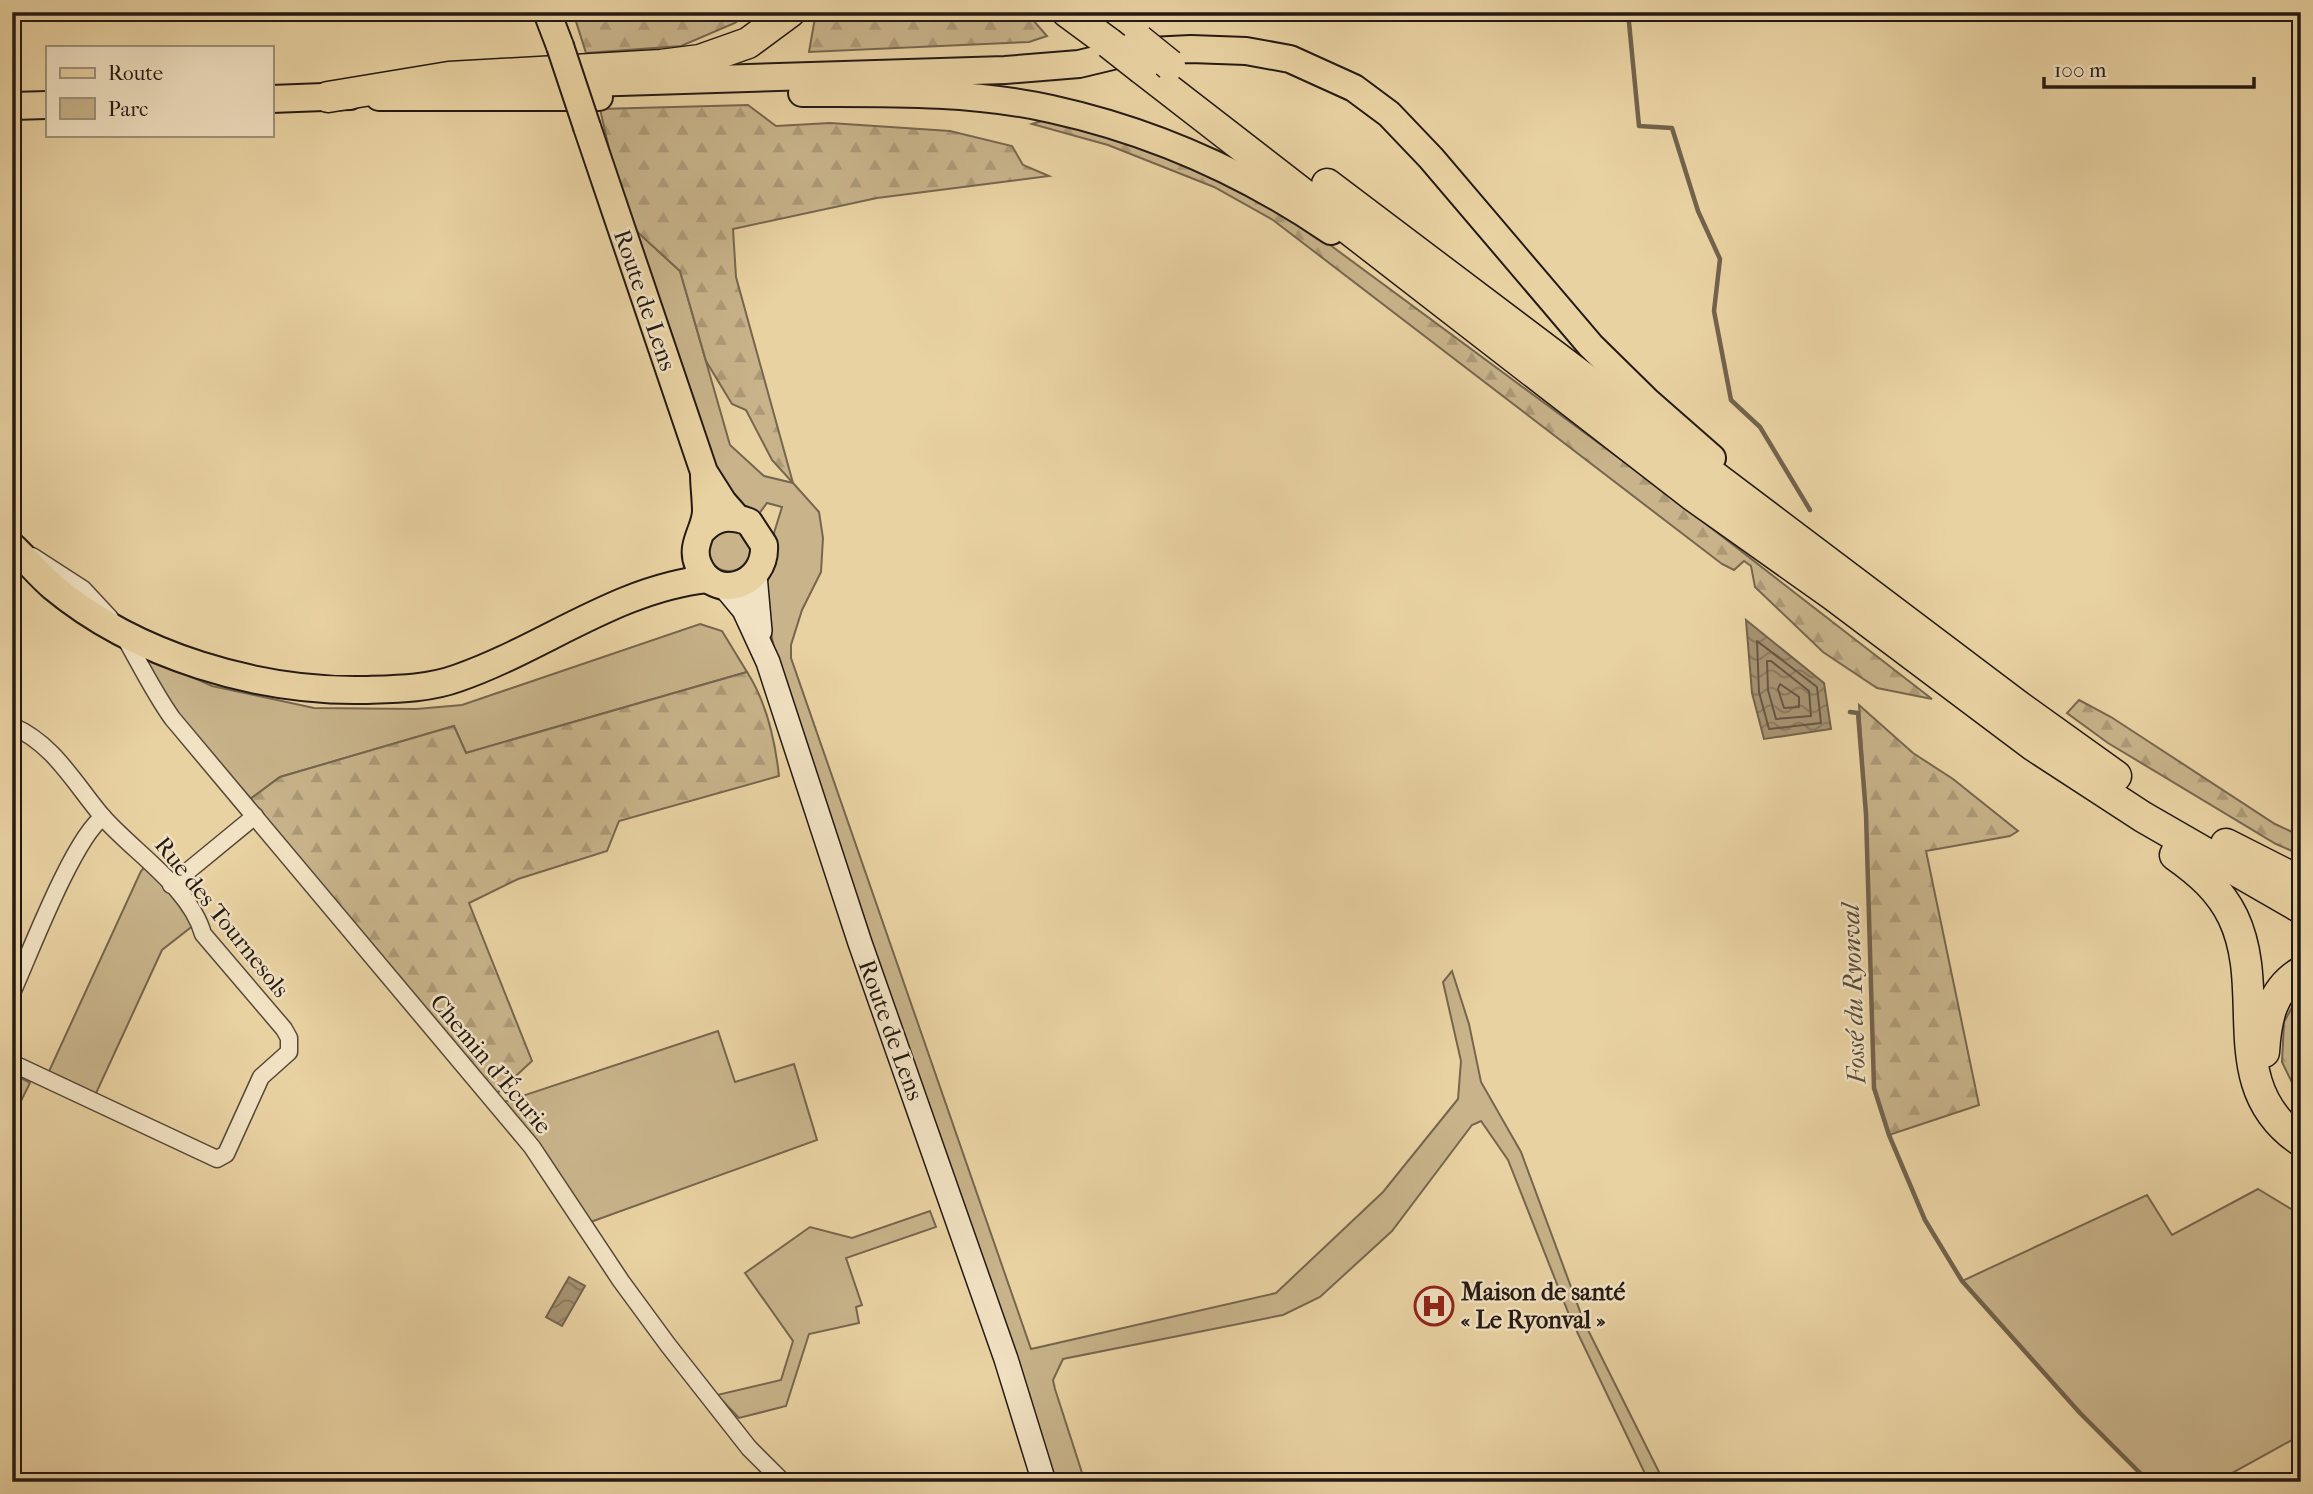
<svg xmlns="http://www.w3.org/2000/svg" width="2313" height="1494" viewBox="0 0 2313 1494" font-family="'IM FELL French Canon',serif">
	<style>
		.green { fill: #c8b38a; stroke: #76664f; stroke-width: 2 }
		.forest { fill: url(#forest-firs); stroke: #76664f; stroke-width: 2 }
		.water { fill: url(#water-waves); stroke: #72624c; stroke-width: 2 }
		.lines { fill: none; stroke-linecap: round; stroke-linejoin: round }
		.shore { stroke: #655643; stroke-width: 2 }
		.stream { stroke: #72624c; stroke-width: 4.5 }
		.street-casing { stroke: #554738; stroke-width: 19 }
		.secondary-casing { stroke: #241914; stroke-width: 26 }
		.primary-casing { stroke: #241914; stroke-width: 30 }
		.highway-casing { stroke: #241914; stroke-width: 33 }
		.street { stroke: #f1e2c3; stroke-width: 16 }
		.secondary { stroke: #f1e2c3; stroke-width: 23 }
		.primary { stroke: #e9d2a2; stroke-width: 26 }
		.highway { stroke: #e9d2a2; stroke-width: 30 }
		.primary-bridge-casing { stroke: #241914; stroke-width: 30; stroke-linecap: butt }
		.highway-bridge-casing { stroke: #241914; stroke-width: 33; stroke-linecap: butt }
		.primary-bridge { stroke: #e9d2a2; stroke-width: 26 }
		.highway-bridge { stroke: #e9d2a2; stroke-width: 30 }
		.labels { text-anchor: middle; stroke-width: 5; stroke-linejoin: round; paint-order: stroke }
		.street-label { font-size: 24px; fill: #241914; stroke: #f1e2c3 }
		.poi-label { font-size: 24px; font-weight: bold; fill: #241914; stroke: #f1e2c3; text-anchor: start }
		.water-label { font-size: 26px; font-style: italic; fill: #584a3a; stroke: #f1e2c3 }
	</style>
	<defs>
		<pattern id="forest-firs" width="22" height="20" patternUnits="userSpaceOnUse" patternTransform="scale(1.75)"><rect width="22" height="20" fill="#c8b38a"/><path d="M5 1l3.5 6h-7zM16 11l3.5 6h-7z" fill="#ac9976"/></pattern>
		<pattern id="water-waves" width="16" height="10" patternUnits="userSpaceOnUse" patternTransform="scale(1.75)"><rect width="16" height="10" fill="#a69372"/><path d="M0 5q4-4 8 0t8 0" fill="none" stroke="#87775c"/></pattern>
	</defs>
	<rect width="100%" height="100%" fill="#e9d2a2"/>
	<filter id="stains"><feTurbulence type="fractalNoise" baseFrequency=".00286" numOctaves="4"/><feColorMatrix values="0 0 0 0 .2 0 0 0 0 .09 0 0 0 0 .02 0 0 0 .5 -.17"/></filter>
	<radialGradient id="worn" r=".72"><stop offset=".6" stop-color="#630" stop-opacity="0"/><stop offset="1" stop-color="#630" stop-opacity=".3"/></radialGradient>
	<g class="green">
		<path d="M632 227 680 271 730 445 764 476 793 483 819 512 823 538 821 572 802 610 791 645V658L1031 1349 1276 1293 1383 1192 1458 1099 1461 1061 1443 982 1452 971 1469 1024 1481 1082 1521 1152 1584 1322 1664 1482H1649L1570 1317 1508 1160 1481 1121 1472 1125 1392 1231 1320 1297 1283 1315 1063 1359 1053 1380 1055 1389 1085 1482H1054L777 662 762 591 776 544 774 533 782 507 767 503 758 515 731 500 703 443Z"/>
		<circle cx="729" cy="550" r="21"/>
		<path d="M700 624 722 631 747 672 466 753 454 726 280 777 245 803 144 670 148 657 212 686 314 708 416 709 462 705Z"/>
		<path d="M151 860 199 921 162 950 92 1102 45 1080 141 871Z"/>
		<path d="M718 1031 735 1082 794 1064 817 1140 585 1224 498 1104Z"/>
		<path d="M12 1073 30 1083 12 1119Z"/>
		<path d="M2258 1189 2301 1215V1435L2216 1482H2149L2080 1413 1962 1281 2147 1195 2172 1235Z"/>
		<path d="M930 1211 936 1227 846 1258 862 1305 856 1307 859 1323 809 1334 786 1406 739 1418 717 1395 781 1380 793 1341 745 1273 810 1227 852 1238Z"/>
	</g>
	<g class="forest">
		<path d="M573 12H750L735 23 681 46 586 53Z"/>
		<path d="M816 12H1026L1047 36 1029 42 809 52Z"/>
		<path d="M748 105 776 126 830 123 950 131 1012 146 1023 165 1049 176 877 198 733 229 736 277 793 483 772 460 746 410 732 404 706 361 680 271 632 227 616 179 600 109Z"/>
		<path d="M1048 119 1105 132 1181 161 1284 211 1661 489 1932 699 1877 688 1823 652 1755 587 1751 566 1744 561 1734 570 1722 564 1273 220 1214 187 1108 145 1032 124Z"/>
		<path d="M747 672C767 703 775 739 779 776L619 821 607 851 518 879 469 903 532 1061 492 1098 245 803 280 777 454 726 466 753Z"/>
		<path d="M2079 700 2111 717 2275 824 2301 836V855L2276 844 2108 743 2067 713Z"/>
		<path d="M1859 705 1913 753 1953 779 2018 831 2010 836 1926 851 1979 1105 1889 1135 1874 1088 1866 814Z"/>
		<path d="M2301 991V1101L2282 1062 2284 1022Z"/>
	</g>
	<g class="water">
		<path d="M1746 620 1824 683 1831 729 1764 739 1752 693Z"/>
		<path d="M569 1277 585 1286 562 1326 546 1317Z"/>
	</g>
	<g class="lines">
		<g class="shore">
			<path d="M1757 641 1817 687 1821 723 1769 729 1759 692Z"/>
			<path d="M1767 661H1771L1809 691 1811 716 1776 719 1768 690Z"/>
			<path d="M1780 684 1799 697V707L1784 708 1778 689Z"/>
		</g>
		<g class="stream">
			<path d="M1628 12 1639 126 1672 128 1698 211 1720 259 1714 311 1731 400 1760 427 1810 510"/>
			<path d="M1850 712 1858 713 1866 814 1874 1088 1889 1135 1925 1220 1962 1281 2080 1413 2149 1482"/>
		</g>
		<defs>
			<g id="street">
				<path d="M32 556 83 589 110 618"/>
				<path d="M124 636C140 664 153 691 172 718L532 1147 621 1281 668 1345 749 1448 783 1482"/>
				<path d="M12 726C53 743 75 784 102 816 132 851 190 887 203 934L284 1029 289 1038V1052L261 1077 226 1154 217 1159 12 1063"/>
				<path d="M171 885 255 816"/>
				<path d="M12 993C30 953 73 839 103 817"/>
			</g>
			<g id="secondary">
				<path d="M755 575 760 631"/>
				<path d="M724 586 744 610 768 662 860 943 1006 1359 1044 1482"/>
			</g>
			<g id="primary">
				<path d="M547 12 560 46"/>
				<path d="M588 83 1005 70 1079 64 1129 52 1191 49 1246 51 1290 59 1354 88 1389 114 1431 158 1591 346 1647 401 1712 458"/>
				<path d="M802 93C884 93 971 91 1051 109 1151 131 1246 173 1331 231"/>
				<path d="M379 97H599"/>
				<path d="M271 99 350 96"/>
				<path d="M12 106 47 105"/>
				<path d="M587 127 704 472 723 502 737 518"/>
				<path d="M702 531C716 516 730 515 749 522L764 545C767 586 713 603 698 564 690 545 705 530 706 512 706 499 704 486 704 474"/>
				<path d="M12 546C26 559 39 575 53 587 136 656 258 692 364 690 396 689 428 689 458 678 542 649 618 588 708 579"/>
			</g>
			<g id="highway">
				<path d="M1067 12 1109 43"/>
				<path d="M1142 69 1692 495 1833 595 2034 746 2143 817 2301 908"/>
				<path d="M328 97 449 77 661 65 700 60 748 43 790 12"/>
				<path d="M1327 184 2017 705 2116 776"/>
				<path d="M2226 844 2301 882"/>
				<path d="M2175 855C2199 872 2220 890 2233 917 2269 992 2219 1086 2301 1141"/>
				<path d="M2264 1052C2266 1020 2271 990 2301 972"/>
			</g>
		</defs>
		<use href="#street" class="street-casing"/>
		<use href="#secondary" class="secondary-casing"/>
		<use href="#primary" class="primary-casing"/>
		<use href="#highway" class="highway-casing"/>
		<use href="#street" class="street"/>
		<use href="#secondary" class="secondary"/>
		<use href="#primary" class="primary"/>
		<use href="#highway" class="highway"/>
		<defs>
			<path id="primary-bridge" d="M560 46 587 127"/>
			<g id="highway-bridge">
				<path d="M1139 40 1170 65"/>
				<path d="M1109 43 1142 69"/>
			</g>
		</defs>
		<use href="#primary-bridge" class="primary-bridge-casing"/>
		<use href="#highway-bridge" class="highway-bridge-casing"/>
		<use href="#primary-bridge" class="primary-bridge"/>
		<use href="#highway-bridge" class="highway-bridge"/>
	</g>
	<defs>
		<symbol id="hospital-ring" viewBox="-11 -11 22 22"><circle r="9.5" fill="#f1e2c3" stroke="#8f2418" stroke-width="1.5"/><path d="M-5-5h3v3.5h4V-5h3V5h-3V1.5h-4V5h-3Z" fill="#8f2418"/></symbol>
	</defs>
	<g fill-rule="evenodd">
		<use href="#hospital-ring" x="1412" y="1284" width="44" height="44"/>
	</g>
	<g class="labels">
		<g class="street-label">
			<text transform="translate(645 300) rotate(71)" y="8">Route de Lens</text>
			<text transform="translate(222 917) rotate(51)" y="8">Rue des Tournesols</text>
			<text transform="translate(891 1030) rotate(70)" y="8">Route de Lens</text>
			<text transform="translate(491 1064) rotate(50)" y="8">Chemin d'Écurie</text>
		</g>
		<g class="poi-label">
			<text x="1461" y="1300">Maison de santé<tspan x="1461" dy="28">« Le Ryonval »</tspan></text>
		</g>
		<g class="water-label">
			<text transform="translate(1853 994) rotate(-92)" y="9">Fossé du Ryonval</text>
		</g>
	</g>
	<rect width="2313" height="1494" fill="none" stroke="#e9d2a2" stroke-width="42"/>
	<rect x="14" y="14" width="2285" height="1466" fill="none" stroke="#241914" stroke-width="3.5"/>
	<rect x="21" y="21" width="2271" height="1452" fill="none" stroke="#241914" stroke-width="2"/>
	<rect x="46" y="46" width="228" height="91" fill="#f1e2c3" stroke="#9f927d" stroke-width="2"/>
	<rect x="60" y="68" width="35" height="10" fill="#e9d2a2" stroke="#9f927d" stroke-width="2"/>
	<text x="108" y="80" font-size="21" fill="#241914">Route</text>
	<rect x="60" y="98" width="35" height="21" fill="#c8b38a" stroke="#9f927d" stroke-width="2"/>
	<text x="108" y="116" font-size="21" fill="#241914">Parc</text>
	<path d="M2044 77v10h210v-10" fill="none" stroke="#241914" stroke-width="3.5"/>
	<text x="2054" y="77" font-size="21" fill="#241914" stroke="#f1e2c3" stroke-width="5" paint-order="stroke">100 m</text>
	<rect width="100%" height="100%" filter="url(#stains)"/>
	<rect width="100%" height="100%" fill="url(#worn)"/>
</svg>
